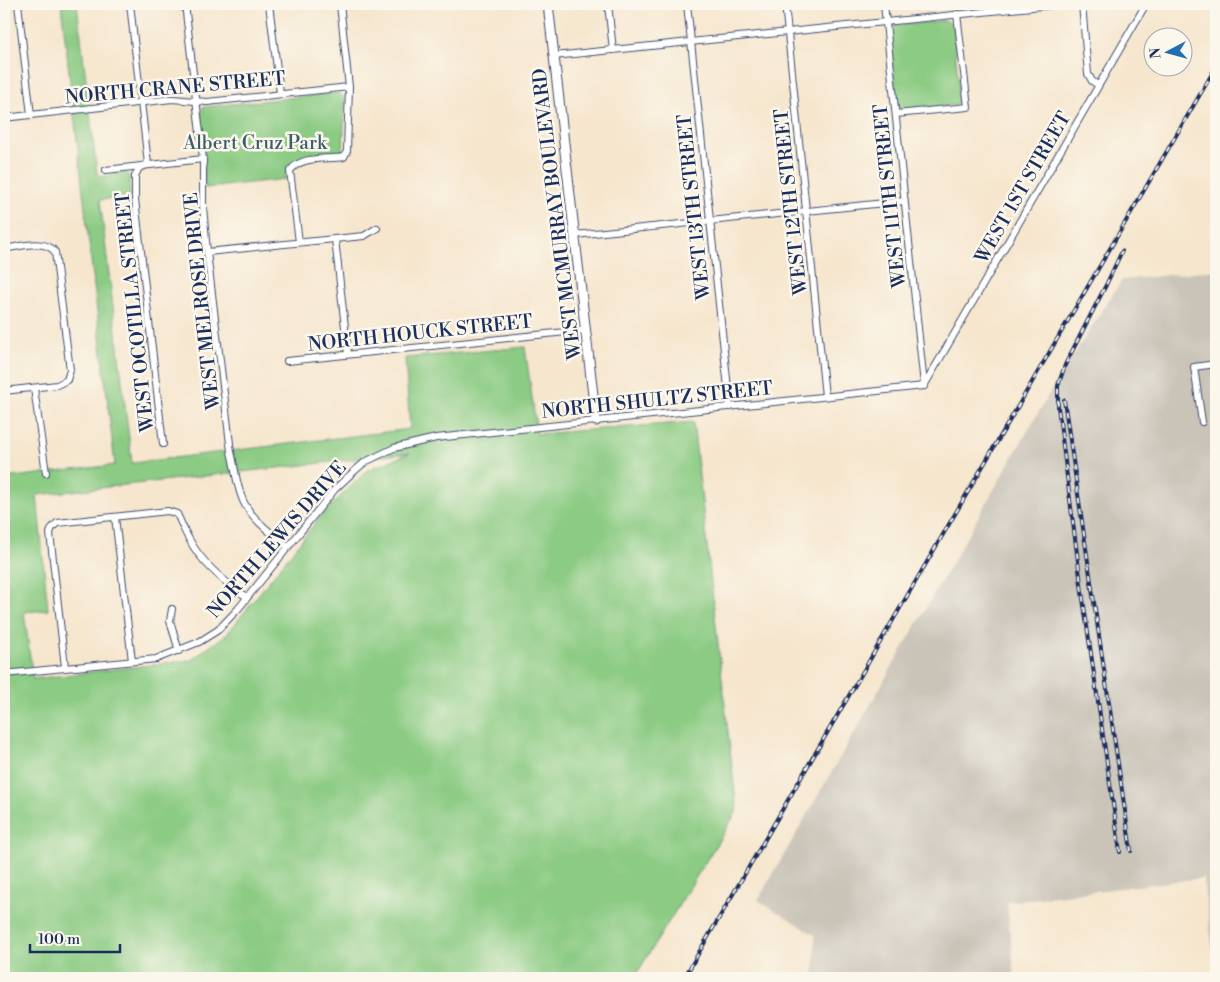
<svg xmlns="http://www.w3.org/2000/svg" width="1220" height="982" viewBox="0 0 1220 982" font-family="'Libre Bodoni',serif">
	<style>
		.industrial { fill: #c9c3b8 }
		.green { fill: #8bcb83; stroke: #537d70; fill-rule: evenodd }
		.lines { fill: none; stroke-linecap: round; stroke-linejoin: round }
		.street-casing { stroke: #3c4a6f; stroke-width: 8 }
		.secondary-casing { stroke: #3c4a6f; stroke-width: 11 }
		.street { stroke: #fff; stroke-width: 6 }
		.secondary { stroke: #fff; stroke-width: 9 }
		.rail-casing { stroke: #1b2f5e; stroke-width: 4 }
		.rail { stroke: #fbf7ec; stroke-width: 2; stroke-dasharray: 5.5; stroke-linecap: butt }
		.labels { text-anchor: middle; stroke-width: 5; stroke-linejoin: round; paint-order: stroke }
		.street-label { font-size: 19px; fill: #1b2f5e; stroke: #fbf7ec }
		.park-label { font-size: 19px; fill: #3d5e69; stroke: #fbf7ec }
	</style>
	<rect width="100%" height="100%" fill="#fbf7ec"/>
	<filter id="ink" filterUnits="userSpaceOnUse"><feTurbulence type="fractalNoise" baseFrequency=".02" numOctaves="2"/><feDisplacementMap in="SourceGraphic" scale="10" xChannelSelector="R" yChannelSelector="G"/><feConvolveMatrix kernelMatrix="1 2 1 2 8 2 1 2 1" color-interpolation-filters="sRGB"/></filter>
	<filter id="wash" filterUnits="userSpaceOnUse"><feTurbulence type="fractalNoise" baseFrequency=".0096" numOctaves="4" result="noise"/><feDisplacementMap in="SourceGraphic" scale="20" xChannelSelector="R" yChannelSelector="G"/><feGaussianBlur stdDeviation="1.12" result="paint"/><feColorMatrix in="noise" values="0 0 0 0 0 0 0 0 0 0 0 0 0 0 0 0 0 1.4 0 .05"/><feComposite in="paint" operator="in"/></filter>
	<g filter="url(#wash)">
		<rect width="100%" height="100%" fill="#f6e6ce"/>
		<path class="industrial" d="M1216 270V973L1203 878 1007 902 1015 978H814L815 935 758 900 1053 387 1122 280Z"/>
		<g class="green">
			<path d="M61 4H77L97 173 101 177 124 172 129 176 130 196 100 200 132 463 410 429 405 358 525 347 537 434 693 422 737 811 634 978H4V478L115 465ZM410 453 367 470 320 517 227 634 191 660 33 679 24 612 48 610 37 495Z"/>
			<path d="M946 20 953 25 960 100 955 105 903 111 897 106 889 30 894 26Z"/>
			<path d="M337 93 340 94 345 99 343 151 341 153C324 161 284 150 286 179L205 188 201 112 203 107Z"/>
		</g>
	</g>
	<g filter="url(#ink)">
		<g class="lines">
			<defs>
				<g id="street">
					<path d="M18 4 31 115"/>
					<path d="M130 4 148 164 139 168 135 176V199L163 444"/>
					<path d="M185 4 203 159V206L207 252 231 452C235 467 236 483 242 498 248 516 272 534 287 546"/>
					<path d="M269 4 280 93"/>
					<path d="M608 4 613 50"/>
					<path d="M687 4 730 407"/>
					<path d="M785 4 825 396"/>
					<path d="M884 4 924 385"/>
					<path d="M1082 4 1088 74 1092 81 1098 85"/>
					<path d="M554 56 1061 4"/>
					<path d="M896 114 968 107 957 14"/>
					<path d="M4 118 172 99 207 102 349 87"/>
					<path d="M106 170 203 159"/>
					<path d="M575 235 904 201"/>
					<path d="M335 239 348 354"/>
					<path d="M299 242 290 171C301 155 327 160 344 157L347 151 349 87 340 4"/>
					<path d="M4 249C18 247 45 238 55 252L70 370 67 380 57 385 4 391"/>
					<path d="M207 252 364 236 377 228"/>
					<path d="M287 361 585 330"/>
					<path d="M924 386 1146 4"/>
					<path d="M34 388 46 473"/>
					<path d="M1202 422 1194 367 1216 364"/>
					<path d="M115 517 132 661"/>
					<path d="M172 609 170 621 179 651"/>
					<path d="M65 667 50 533 52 528 57 523 168 511 177 514C181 522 184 531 189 539 202 564 224 582 247 597"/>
					<path d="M4 674 156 659 199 642 218 630 238 609 335 489 351 474 365 462 394 448 436 438 924 386"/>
				</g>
				<path id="secondary" d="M548 4 596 421"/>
			</defs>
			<use href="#street" class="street-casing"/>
			<use href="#secondary" class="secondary-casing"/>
			<use href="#street" class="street"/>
			<use href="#secondary" class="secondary"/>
			<defs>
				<g id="rail">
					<path d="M1064 400 1131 851"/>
					<path d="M1120 852 1082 592 1058 407V386L1065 365 1106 285 1122 251"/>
					<path d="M684 978 1216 67"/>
				</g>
			</defs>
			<use href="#rail" class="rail-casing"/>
			<use href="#rail" class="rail"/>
		</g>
	</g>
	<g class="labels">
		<g class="street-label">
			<text transform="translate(175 87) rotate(-5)" y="7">NORTH CRANE STREET</text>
			<text transform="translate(1022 187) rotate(-60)" y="7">WEST 1ST STREET</text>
			<text transform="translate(889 196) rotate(-96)" y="7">WEST 11TH STREET</text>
			<text transform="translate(790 202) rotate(-96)" y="7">WEST 12TH STREET</text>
			<text transform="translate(693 207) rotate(-96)" y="7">WEST 13TH STREET</text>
			<text transform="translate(556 214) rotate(-97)" y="7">WEST MCMURRAY BOULEVARD</text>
			<text transform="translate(201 301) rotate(-96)" y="7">WEST MELROSE DRIVE</text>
			<text transform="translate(134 312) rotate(-96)" y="7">WEST OCOTILLA STREET</text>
			<text transform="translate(420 332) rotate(-6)" y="7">NORTH HOUCK STREET</text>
			<text transform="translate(657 399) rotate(-6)" y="7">NORTH SHULTZ STREET</text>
			<text transform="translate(276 539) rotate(-49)" y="7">NORTH LEWIS DRIVE</text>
		</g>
		<g class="park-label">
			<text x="255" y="149">Albert Cruz Park</text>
		</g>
	</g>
	<rect width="1220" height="982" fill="none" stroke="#fbf7ec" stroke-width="20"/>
	<g transform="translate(1168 52) rotate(264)"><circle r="24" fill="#fbf7ec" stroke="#a1a7b3"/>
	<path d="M0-4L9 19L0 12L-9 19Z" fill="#1f6fb2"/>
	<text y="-8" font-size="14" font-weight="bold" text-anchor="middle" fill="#1b2f5e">N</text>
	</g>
	<path d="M30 944v8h90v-8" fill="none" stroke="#1b2f5e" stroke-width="2.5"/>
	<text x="38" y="944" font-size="15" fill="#1b2f5e" stroke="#fbf7ec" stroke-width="4" paint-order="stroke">100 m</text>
</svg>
